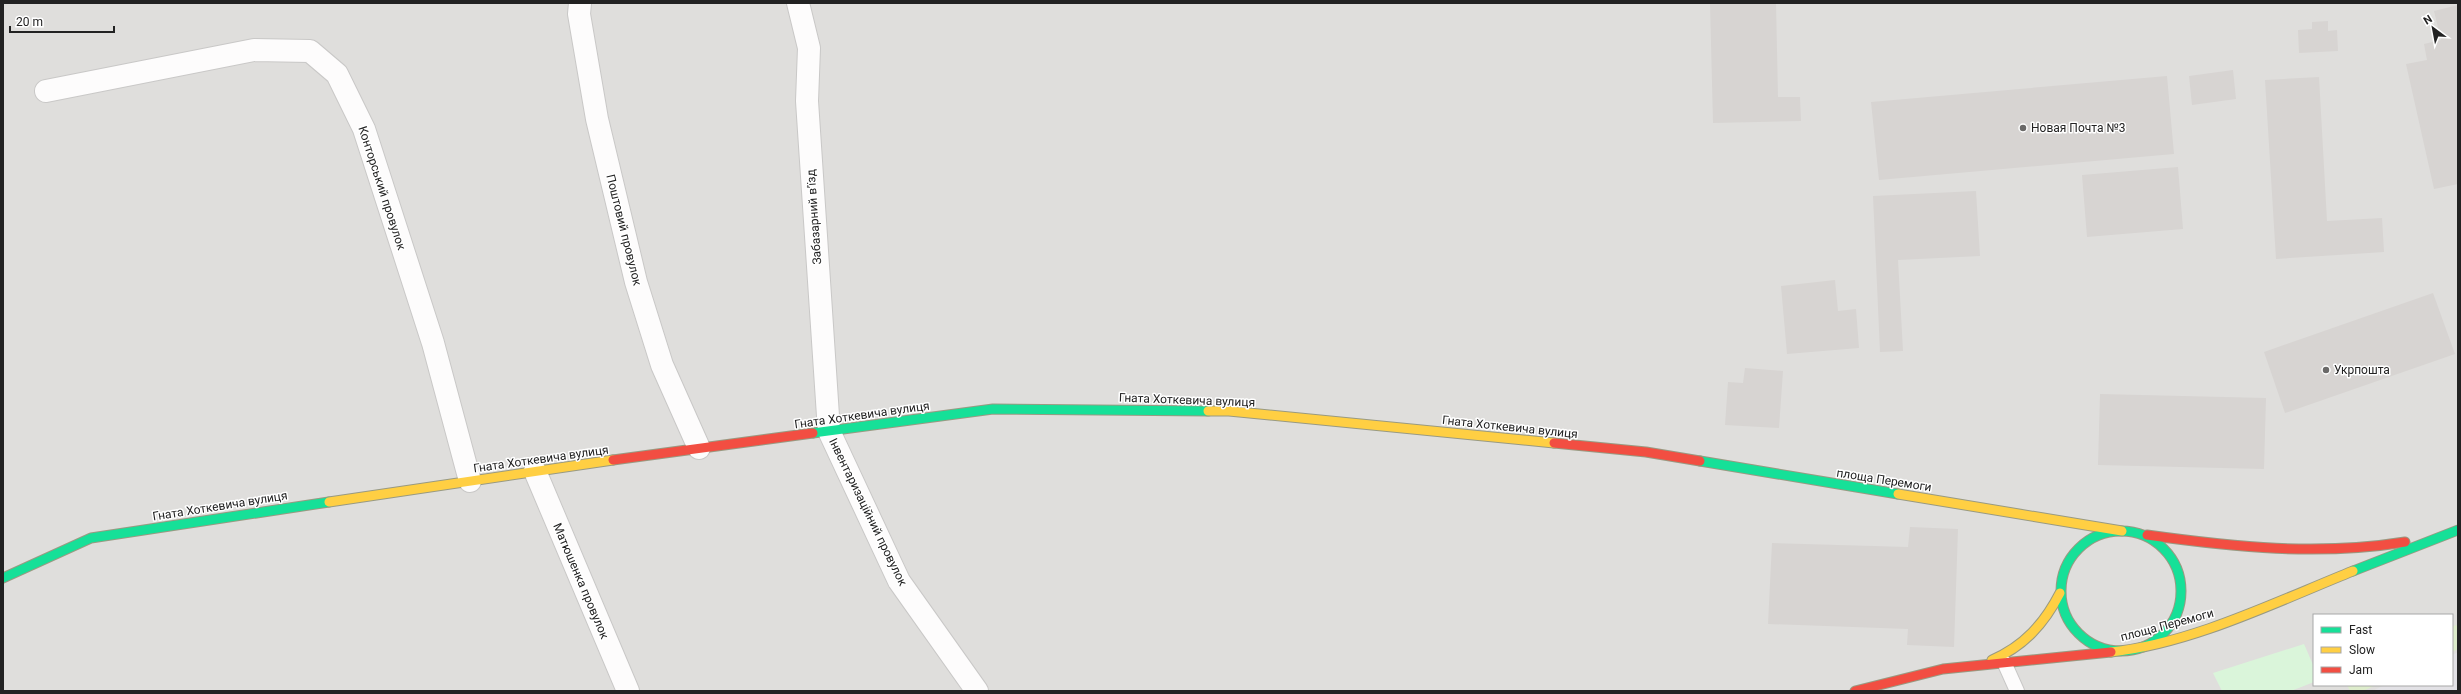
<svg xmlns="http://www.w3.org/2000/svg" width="2461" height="694" viewBox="0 0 2461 694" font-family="Roboto,sans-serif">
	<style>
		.residential { fill: #dfdedc; fill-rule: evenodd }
		.grass { fill: #ddeccb }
		.park { fill: #daf5da }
		.plaza { fill: #e2e1e5 }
		.building { fill: #d7d4d2 }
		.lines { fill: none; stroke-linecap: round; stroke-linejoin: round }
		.lane-casing { stroke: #c9c8c7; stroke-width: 16 }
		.street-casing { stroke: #c9c8c7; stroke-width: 24 }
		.fast-casing { stroke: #999a82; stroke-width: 11 }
		.slow-casing { stroke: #999a82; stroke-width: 11 }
		.jam-casing { stroke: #999a82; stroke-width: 11 }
		.lane { stroke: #fdfcfc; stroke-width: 14 }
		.street { stroke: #fdfcfc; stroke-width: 22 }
		.fast { stroke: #16e098; stroke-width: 9 }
		.slow { stroke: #ffcf43; stroke-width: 9 }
		.jam { stroke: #f24e42; stroke-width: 9 }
		.poi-dot { fill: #6a6968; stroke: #fff; stroke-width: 1.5 }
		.labels { text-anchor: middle; stroke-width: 3; stroke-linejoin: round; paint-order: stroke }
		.poi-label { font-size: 12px; fill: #222; stroke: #fff; text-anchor: start }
		.street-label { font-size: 12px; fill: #222; stroke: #fff }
	</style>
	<rect width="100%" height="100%" fill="#f0eeeb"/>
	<path class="residential" d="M3 3H2458V691H3ZM2314 615H2452V685H2314Z"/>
	<g class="grass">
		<path d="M2458 625V649L2452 652V626Z"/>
		<path d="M2347 685H2376L2363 691H2350Z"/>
	</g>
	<path class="park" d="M2304 644 2314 667V682L2291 691H2222L2213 673Z"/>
	<path class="plaza" d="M2458 652V691H2372L2385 685H2452V655Z"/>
	<g class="building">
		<path d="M1710 3H1776L1778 97H1800L1801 121 1713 123Z"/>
		<path d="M2458 5V184L2434 189 2406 64 2427 60 2424 44 2441 40 2434 11Z"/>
		<path d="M2328 21V31L2337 30 2338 51 2299 53 2298 30 2312 29V22Z"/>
		<path d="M2233 70 2236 99 2192 105 2189 76Z"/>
		<path d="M2167 76 2174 154 1879 180 1871 102Z"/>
		<path d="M2319 77 2327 221 2382 218 2384 252 2276 259 2265 80Z"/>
		<path d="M2178 167 2183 229 2087 237 2082 175Z"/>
		<path d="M1976 191 1980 256 1898 260 1903 351 1880 352 1873 196Z"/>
		<path d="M1835 280 1838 311 1856 309 1859 348 1787 354 1781 286Z"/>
		<path d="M2433 293 2455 354 2285 413 2264 352Z"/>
		<path d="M1745 368 1783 371 1779 428 1725 425 1728 382 1743 383Z"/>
		<path d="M2100 394 2266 398 2264 469 2098 465Z"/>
		<path d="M1910 527 1958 529 1954 647 1907 645 1908 629 1768 624 1772 543 1908 547Z"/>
	</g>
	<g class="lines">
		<defs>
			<path id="lane" d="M2004 662 2017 691"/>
			<g id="street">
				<path d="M580 3 579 14 597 119 636 282 662 365 699 448"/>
				<path d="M798 3 809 48 807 101 829 431 899 581 977 691"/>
				<path d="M46 91 254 50 310 51 337 74 364 129 433 343 470 481"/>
				<path d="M535 471 628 691"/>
			</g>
			<g id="fast">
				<path d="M813 433 993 409 1208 411"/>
				<path d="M1700 461 1898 494"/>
				<circle cx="2121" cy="591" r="60"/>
				<path d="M2353 571 2458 530"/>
				<path d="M3 578 91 538 329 502"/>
			</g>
			<g id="slow">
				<path d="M1208 411H1229L1554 443"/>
				<path d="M1898 494 2122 531"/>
				<path d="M329 502 613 460"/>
				<path d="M2111 652C2191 644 2278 601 2353 571"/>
				<path d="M1992 660C2024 646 2044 624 2060 593"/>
			</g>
			<g id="jam">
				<path d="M1554 443 1646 452 1700 461"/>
				<path d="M613 460 813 433"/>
				<path d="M2147 535C2234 547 2318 556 2405 542"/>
				<path d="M1855 691 1943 669 2111 652"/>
			</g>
		</defs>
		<use href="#lane" class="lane-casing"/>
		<use href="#street" class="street-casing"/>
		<use href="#fast" class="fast-casing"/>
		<use href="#slow" class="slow-casing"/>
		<use href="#jam" class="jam-casing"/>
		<use href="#lane" class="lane"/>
		<use href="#street" class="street"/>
		<use href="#fast" class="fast"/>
		<use href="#slow" class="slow"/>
		<use href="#jam" class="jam"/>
	</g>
	<g class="poi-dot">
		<circle cx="2023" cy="128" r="4"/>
		<circle cx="2326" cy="370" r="4"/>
	</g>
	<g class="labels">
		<g class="poi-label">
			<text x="2031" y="132">Новая Почта №3</text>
			<text x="2334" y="374">Укрпошта</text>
		</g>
		<g class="street-label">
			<text transform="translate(382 188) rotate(72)" y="4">Конторський провулок</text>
			<text transform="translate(814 217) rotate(-94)" y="4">Забазарний вʼїзд</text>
			<text transform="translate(624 230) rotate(76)" y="4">Поштовий провулок</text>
			<text transform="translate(1187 400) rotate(2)" y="4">Гната Хоткевича вулиця</text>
			<text transform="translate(862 415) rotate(-8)" y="4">Гната Хоткевича вулиця</text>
			<text transform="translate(1510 427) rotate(6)" y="4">Гната Хоткевича вулиця</text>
			<text transform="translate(541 459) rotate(-8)" y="4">Гната Хоткевича вулиця</text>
			<text transform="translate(1884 480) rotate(9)" y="4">площа Перемоги</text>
			<text transform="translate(220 506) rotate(-9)" y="4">Гната Хоткевича вулиця</text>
			<text transform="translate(868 512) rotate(64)" y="4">Інвентаризаційний провулок</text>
			<text transform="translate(581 581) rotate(67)" y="4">Матюшенка провулок</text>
			<text transform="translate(2167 625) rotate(-15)" y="4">площа Перемоги</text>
		</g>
	</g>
	<rect width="2461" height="694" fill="none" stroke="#222222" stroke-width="8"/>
	<rect x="2313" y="614" width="140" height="72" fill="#ffffff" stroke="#a7a7a7"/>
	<rect x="2321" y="627" width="20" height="6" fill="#16e098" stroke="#a7a7a7"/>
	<text x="2349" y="634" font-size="12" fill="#222222">Fast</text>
	<rect x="2321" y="647" width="20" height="6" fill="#ffcf43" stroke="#a7a7a7"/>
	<text x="2349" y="654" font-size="12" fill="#222222">Slow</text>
	<rect x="2321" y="667" width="20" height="6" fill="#f24e42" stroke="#a7a7a7"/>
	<text x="2349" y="674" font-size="12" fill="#222222">Jam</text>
	<g transform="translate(2433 28) rotate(328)" stroke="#ffffff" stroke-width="3" paint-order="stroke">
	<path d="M0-3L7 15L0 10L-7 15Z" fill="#222222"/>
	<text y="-6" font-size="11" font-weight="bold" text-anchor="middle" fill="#222222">N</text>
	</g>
	<path d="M10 26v6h104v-6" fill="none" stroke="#222222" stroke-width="2"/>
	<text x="16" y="26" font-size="12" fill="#222222" stroke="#ffffff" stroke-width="3" paint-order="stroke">20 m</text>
</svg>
